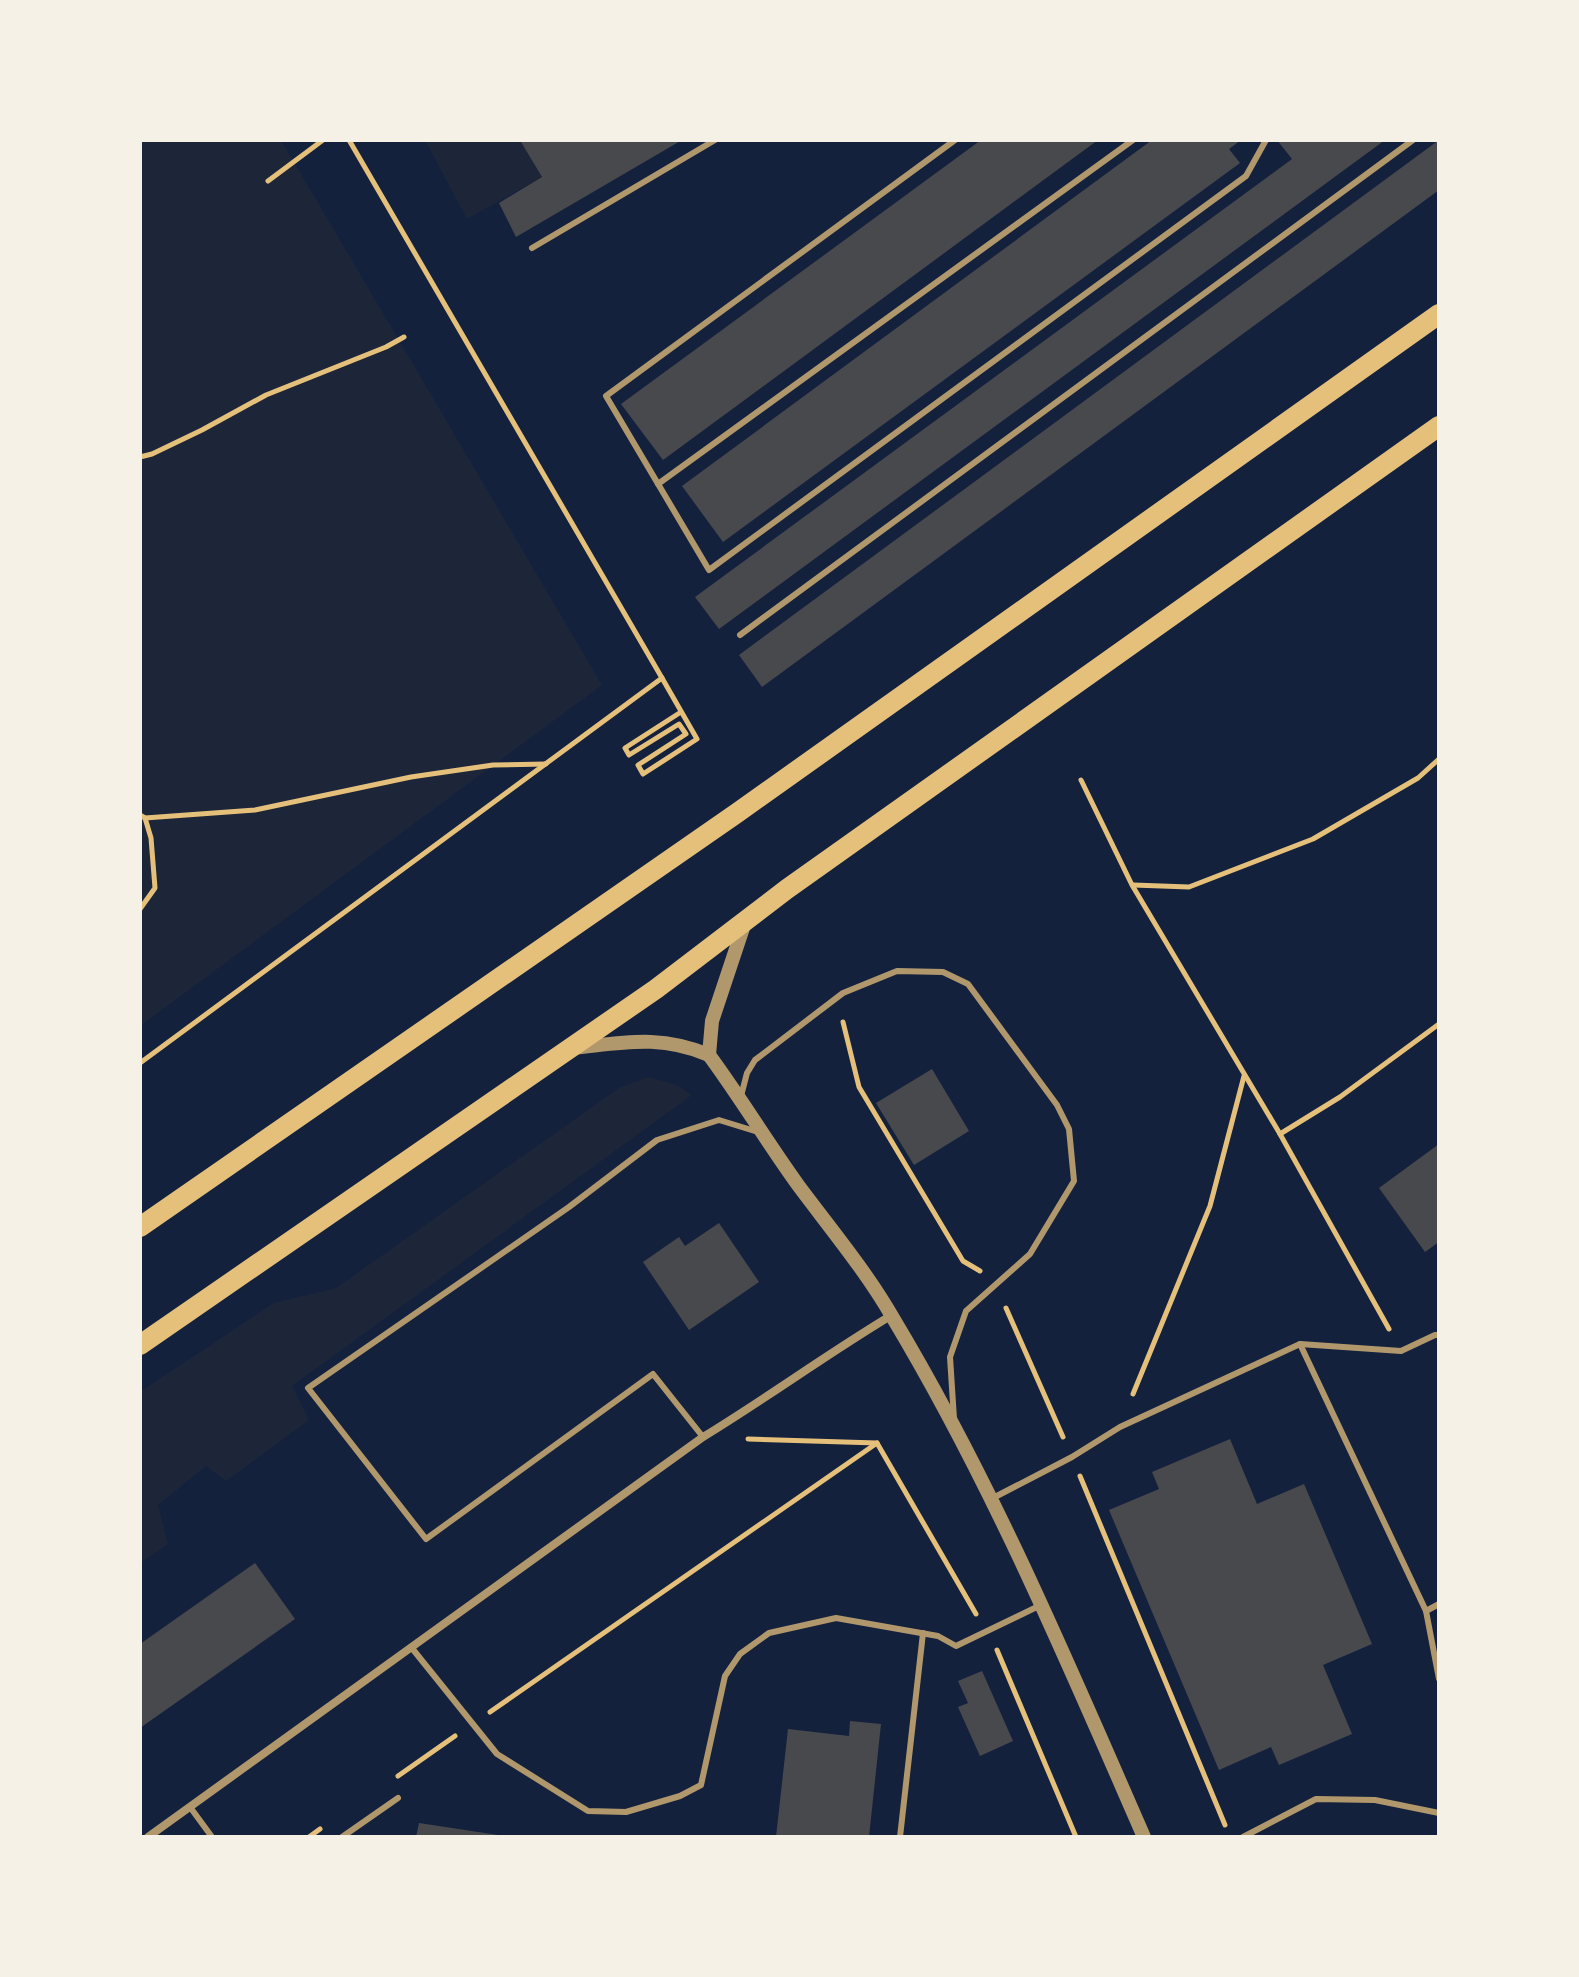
<svg xmlns="http://www.w3.org/2000/svg" width="1579" height="1977" viewBox="0 0 1579 1977" font-family="'Open Sans',sans-serif">
	<style>
		.green { fill: #1d2539 }
		.building { fill: #48494c }
		.lines { fill: none; stroke-linecap: round; stroke-linejoin: round }
		.path { stroke: #e5c07b; stroke-width: 5 }
		.service { stroke: #b1986c; stroke-width: 6 }
		.minor { stroke: #b1986c; stroke-width: 8 }
		.tertiary { stroke: #b1986c; stroke-width: 14 }
		.primary { stroke: #e5c07b; stroke-width: 20 }
	</style>
	<rect width="100%" height="100%" fill="#14213d"/>
	<g class="green">
		<path d="M140 140H281L602 685 140 1026Z"/>
		<path d="M425 140H520L542 177 467 219Z"/>
		<path d="M648 1077 677 1085 692 1095 292 1386 309 1420 226 1481 206 1466 158 1505 168 1544 140 1563V1392L274 1303 336 1288 619 1088Z"/>
	</g>
	<g class="building">
		<path d="M525 140H682L516 237 499 203 542 177 521 142Z"/>
		<path d="M981 140H1098L663 460 621 404Z"/>
		<path d="M1152 140H1241L1229 149 1240 163 723 542 682 486Z"/>
		<path d="M1277 140H1385L719 629 695 597 1292 159Z"/>
		<path d="M1439 140V190L762 687 739 655Z"/>
		<path d="M932 1069 969 1131 914 1165 876 1103Z"/>
		<path d="M1439 1144V1242L1425 1252 1379 1188Z"/>
		<path d="M719 1223 759 1282 689 1330 643 1262 679 1237 685 1246Z"/>
		<path d="M1230 1439 1257 1504 1304 1484 1372 1644 1323 1665 1352 1734 1279 1765 1271 1747 1219 1770 1109 1510 1159 1489 1152 1472Z"/>
		<path d="M255 1563 295 1619 140 1728V1644Z"/>
		<path d="M982 1671 1013 1741 980 1756 958 1707 968 1703 958 1681Z"/>
		<path d="M850 1721 881 1724 869 1837H776L788 1729 849 1736Z"/>
		<path d="M419 1823 498 1835V1837H416Z"/>
	</g>
	<g class="lines">
		<g class="path">
			<path d="M349 140 662 678 697 739 643 774 638 765 686 734 679 724 629 755 625 748 681 712"/>
			<path d="M268 181 323 140"/>
			<path d="M140 457 152 454 202 430 266 395 386 347 404 337"/>
			<path d="M1081 780 1132 885 1280 1134 1389 1329"/>
			<path d="M140 815 145 818 255 810 411 777 493 765 546 764"/>
			<path d="M1133 885 1189 887 1313 839 1418 778 1439 759"/>
			<path d="M140 909 155 888 151 838 145 818"/>
			<path d="M843 1022 859 1087 963 1261 980 1271"/>
			<path d="M140 1063 662 678"/>
			<path d="M1280 1134 1340 1097 1439 1024"/>
			<path d="M1006 1308 1063 1437"/>
			<path d="M1133 1394 1210 1206 1244 1076"/>
			<path d="M748 1439 877 1443 976 1614"/>
			<path d="M1080 1476 1225 1825"/>
			<path d="M997 1650 1076 1837"/>
			<path d="M490 1712 877 1443"/>
			<path d="M398 1776 455 1736"/>
			<path d="M309 1837 320 1829"/>
		</g>
		<g class="service">
			<path d="M955 140 606 396 709 570 1246 176 1266 140"/>
			<path d="M532 248 715 140"/>
			<path d="M658 484 1133 140"/>
			<path d="M740 635 1413 140"/>
			<path d="M741 1096 747 1073 755 1060 843 993 897 971 943 972 968 984 1057 1105 1069 1129 1074 1181 1030 1254 966 1311 950 1357 954 1419"/>
			<path d="M1300 1344 1426 1611"/>
			<path d="M703 1437 653 1374 426 1539 308 1388 569 1207 657 1140 719 1120 758 1132"/>
			<path d="M991 1499 1072 1457 1120 1427 1300 1344 1401 1351 1435 1335H1439"/>
			<path d="M1439 1604 1426 1611 1439 1679"/>
			<path d="M411 1647 497 1754 588 1811 626 1812 680 1796 701 1785 725 1676 740 1654 769 1633 836 1618 938 1636 956 1646 1041 1605"/>
			<path d="M190 1807 212 1837"/>
			<path d="M342 1837 398 1798"/>
			<path d="M900 1837 923 1633"/>
			<path d="M1243 1837 1316 1799 1375 1800 1439 1813"/>
		</g>
		<path class="minor" d="M148 1837 703 1437C767 1398 827 1354 892 1315"/>
		<g class="tertiary">
			<path d="M572 1048C623 1043 659 1034 709 1055"/>
			<path d="M709 1055C740 1097 767 1142 798 1185 830 1228 866 1271 893 1318 992 1483 1067 1661 1144 1837"/>
			<path d="M709 1055 712 1021 745 922"/>
		</g>
		<g class="primary">
			<path d="M140 1227 737 813 1439 314"/>
			<path d="M140 1345 656 989 787 889 1439 426"/>
		</g>
	</g>
	<rect width="1579" height="1977" fill="none" stroke="#f6f1e7" stroke-width="284"/>
</svg>
